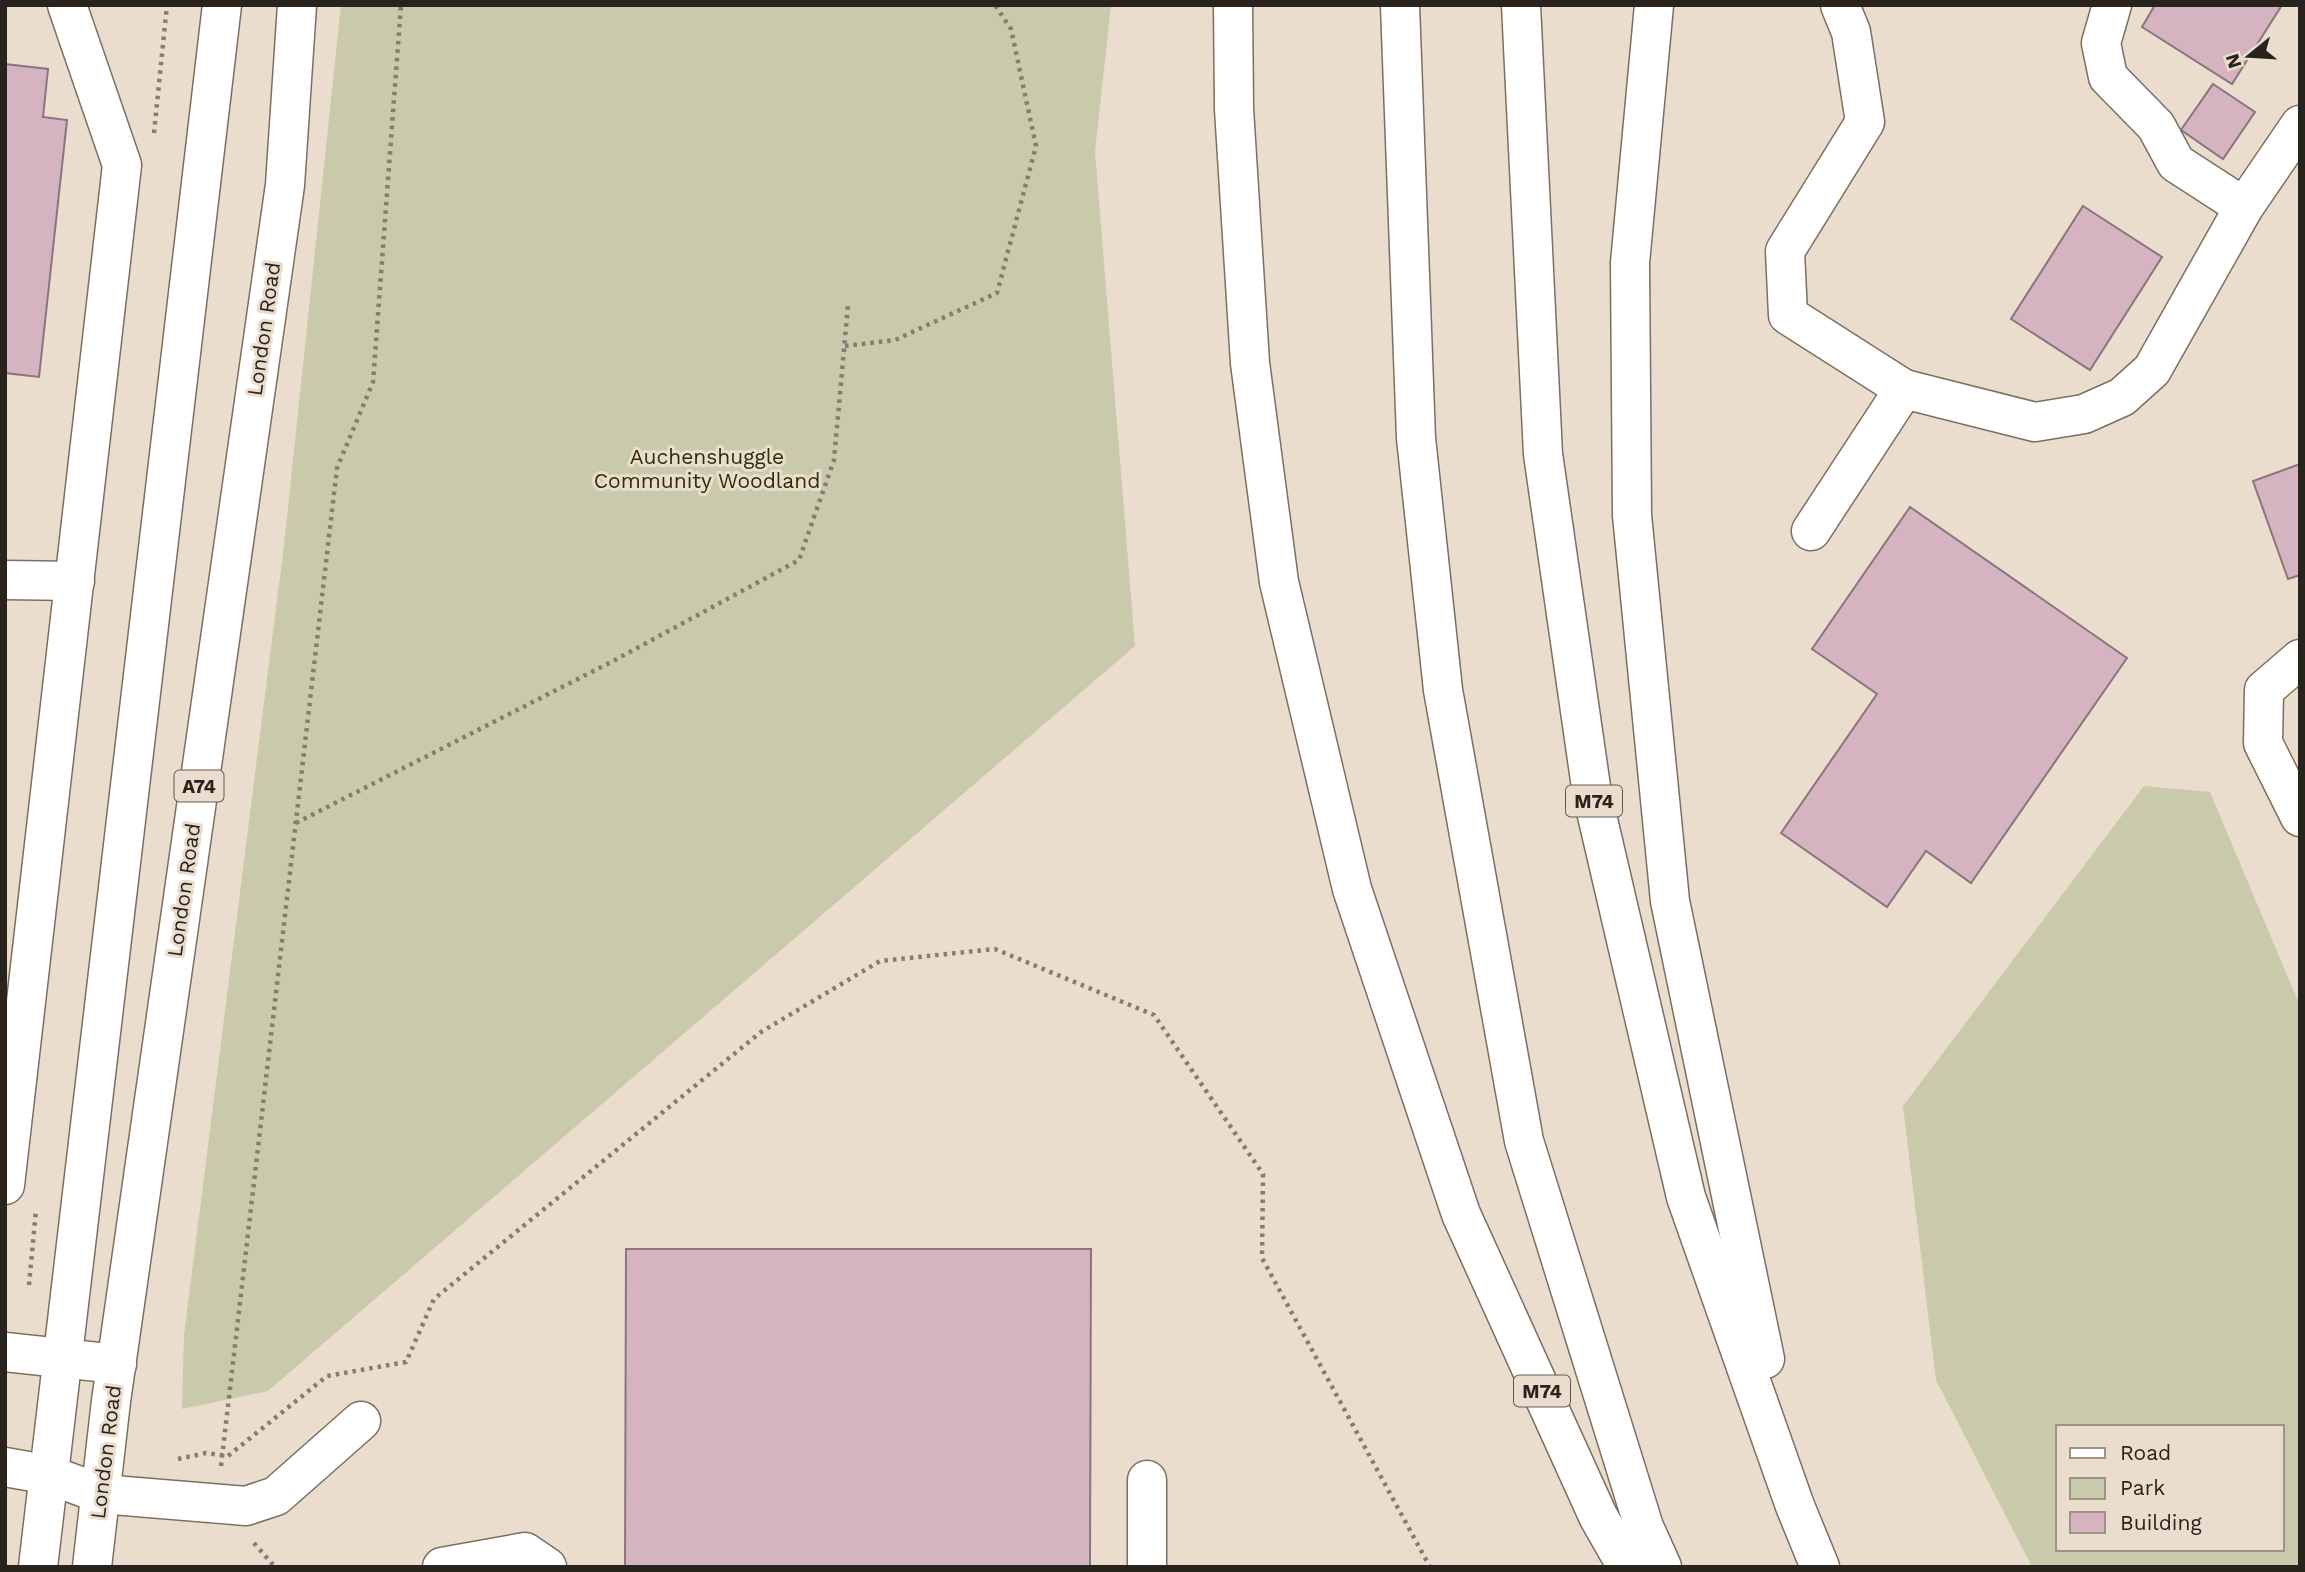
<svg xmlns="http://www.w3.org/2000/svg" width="2305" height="1572" viewBox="0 0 2305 1572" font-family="'Work Sans',sans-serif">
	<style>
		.green { fill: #c8caab; fill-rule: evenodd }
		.building { fill: #d5b3c1; stroke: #89757d; stroke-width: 2 }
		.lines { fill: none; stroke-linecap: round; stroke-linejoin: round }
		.minor-casing { stroke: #7c6f61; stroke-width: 41 }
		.major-casing { stroke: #7c6f61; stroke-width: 41 }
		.highway-casing { stroke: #7c6f61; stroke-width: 41 }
		.path { stroke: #867c71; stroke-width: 4.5; stroke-dasharray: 3.5 5; stroke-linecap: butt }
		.minor { stroke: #fff; stroke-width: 38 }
		.major { stroke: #fff; stroke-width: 38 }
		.highway { stroke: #fff; stroke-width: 38 }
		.labels { text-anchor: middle; stroke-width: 6; stroke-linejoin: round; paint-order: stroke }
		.shield { fill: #ebddcd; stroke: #625b52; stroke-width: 2 }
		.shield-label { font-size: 19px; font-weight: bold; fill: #28231d }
		.street-label { font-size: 21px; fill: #28231d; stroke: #ebddcd }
		.park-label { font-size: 21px; fill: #2c2e04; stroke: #ebddcd }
	</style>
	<rect width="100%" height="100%" fill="#ebddcd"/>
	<g class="green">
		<path d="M341 5H1111L1095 152 1135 646 268 1391 182 1409 184 1335 284 545Z"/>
		<path d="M2144 786 2210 792 2300 1006V1567H2032L1936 1380 1903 1106ZM2058 1427H2282V1549H2058Z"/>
	</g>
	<g class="building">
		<path d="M2155 5H2282L2232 84 2142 27Z"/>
		<path d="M5 64 48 69 43 117 67 120 39 377 5 373Z"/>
		<path d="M2213 84 2255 112 2223 159 2181 130Z"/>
		<path d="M2083 206 2162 257 2090 370 2011 319Z"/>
		<path d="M2300 464V575L2288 579 2253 481Z"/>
		<path d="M1910 507 2127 658 1971 883 1926 851 1887 907 1781 833 1877 694 1812 649Z"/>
		<path d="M626 1249H1091L1090 1567H625Z"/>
	</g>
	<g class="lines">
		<defs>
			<g id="minor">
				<path d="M2112 5 2101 43 2108 77 2156 126 2176 163 2244 207"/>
				<path d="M1904 389 2035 422 2084 414 2122 397 2152 370 2244 207 2300 125"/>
				<path d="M1811 531 1904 389 1788 315 1785 251 1865 122 1851 32 1840 5"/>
				<path d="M5 580 75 581"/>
				<path d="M2300 659 2264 690 2263 743 2300 817"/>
				<path d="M5 1185 122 165 67 5"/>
				<path d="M5 1352 117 1364"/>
				<path d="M5 1467 50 1475 101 1494 246 1506 276 1496 361 1421"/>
				<path d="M442 1567 525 1552 547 1567"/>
				<path d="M1147 1567V1480"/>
			</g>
			<g id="major">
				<path d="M38 1567 222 5"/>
				<path d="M92 1567 111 1401 285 185 297 5"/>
			</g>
			<g id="highway">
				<path d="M1233 5 1234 109 1250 363 1279 582 1352 889 1461 1214 1598 1516 1627 1567"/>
				<path d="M1400 5 1416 438 1443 690 1524 1141 1644 1527 1662 1567"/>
				<path d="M1521 5 1543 454 1592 794 1686 1197 1795 1506 1820 1567"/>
				<path d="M1654 5 1630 263 1632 515 1670 901 1765 1359"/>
			</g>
		</defs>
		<use href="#minor" class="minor-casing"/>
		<use href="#major" class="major-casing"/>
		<use href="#highway" class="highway-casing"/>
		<g class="path">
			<path d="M154 133 167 5"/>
			<path d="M845 346 895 340 997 293 1036 146 1011 29 995 5"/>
			<path d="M296 823 615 660 799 560 834 460 848 305"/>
			<path d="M29 1285 36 1210"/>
			<path d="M178 1459 206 1453 228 1456 327 1376 406 1362 434 1299 761 1032 880 961 995 949 1154 1015 1263 1174 1262 1258 1430 1567"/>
			<path d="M221 1466 337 468 373 382 401 5"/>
			<path d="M254 1543 275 1567"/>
		</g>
		<use href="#minor" class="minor"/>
		<use href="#major" class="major"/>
		<use href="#highway" class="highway"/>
	</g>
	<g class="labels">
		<g class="shield">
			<rect x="174.5" y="770.5" width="49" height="31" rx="5"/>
			<rect x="1566" y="785.5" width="56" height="31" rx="5"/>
			<rect x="1514" y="1375.5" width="56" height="31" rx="5"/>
		</g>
		<g class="shield-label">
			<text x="199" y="793">A74</text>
			<text x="1594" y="808">M74</text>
			<text x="1542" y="1398">M74</text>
		</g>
		<g class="street-label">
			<text transform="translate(264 329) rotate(-82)" y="7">London Road</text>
			<text transform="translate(184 890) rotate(-82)" y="7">London Road</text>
			<text transform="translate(106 1452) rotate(-83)" y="7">London Road</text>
		</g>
		<g class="park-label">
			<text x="707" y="464">Auchenshuggle<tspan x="707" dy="24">Community Woodland</tspan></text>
		</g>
	</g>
	<rect width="2305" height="1572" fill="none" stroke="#28231d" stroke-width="14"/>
	<rect x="2056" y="1425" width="228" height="126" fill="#ebddcd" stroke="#9d9387" stroke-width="2"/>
	<rect x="2070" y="1448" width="35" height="10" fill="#ffffff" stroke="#9d9387" stroke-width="2"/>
	<text x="2120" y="1460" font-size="21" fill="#28231d">Road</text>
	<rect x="2070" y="1478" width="35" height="21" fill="#c8caab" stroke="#9d9387" stroke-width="2"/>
	<text x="2120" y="1495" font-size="21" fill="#28231d">Park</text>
	<rect x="2070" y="1512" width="35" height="21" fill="#d5b3c1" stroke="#9d9387" stroke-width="2"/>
	<text x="2120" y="1530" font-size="21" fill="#28231d">Building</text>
	<g transform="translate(2249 56) rotate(252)" stroke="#ebddcd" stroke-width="5" paint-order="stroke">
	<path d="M0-5L12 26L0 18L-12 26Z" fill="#28231d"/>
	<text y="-10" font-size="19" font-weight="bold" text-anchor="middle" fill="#28231d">N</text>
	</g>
</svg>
